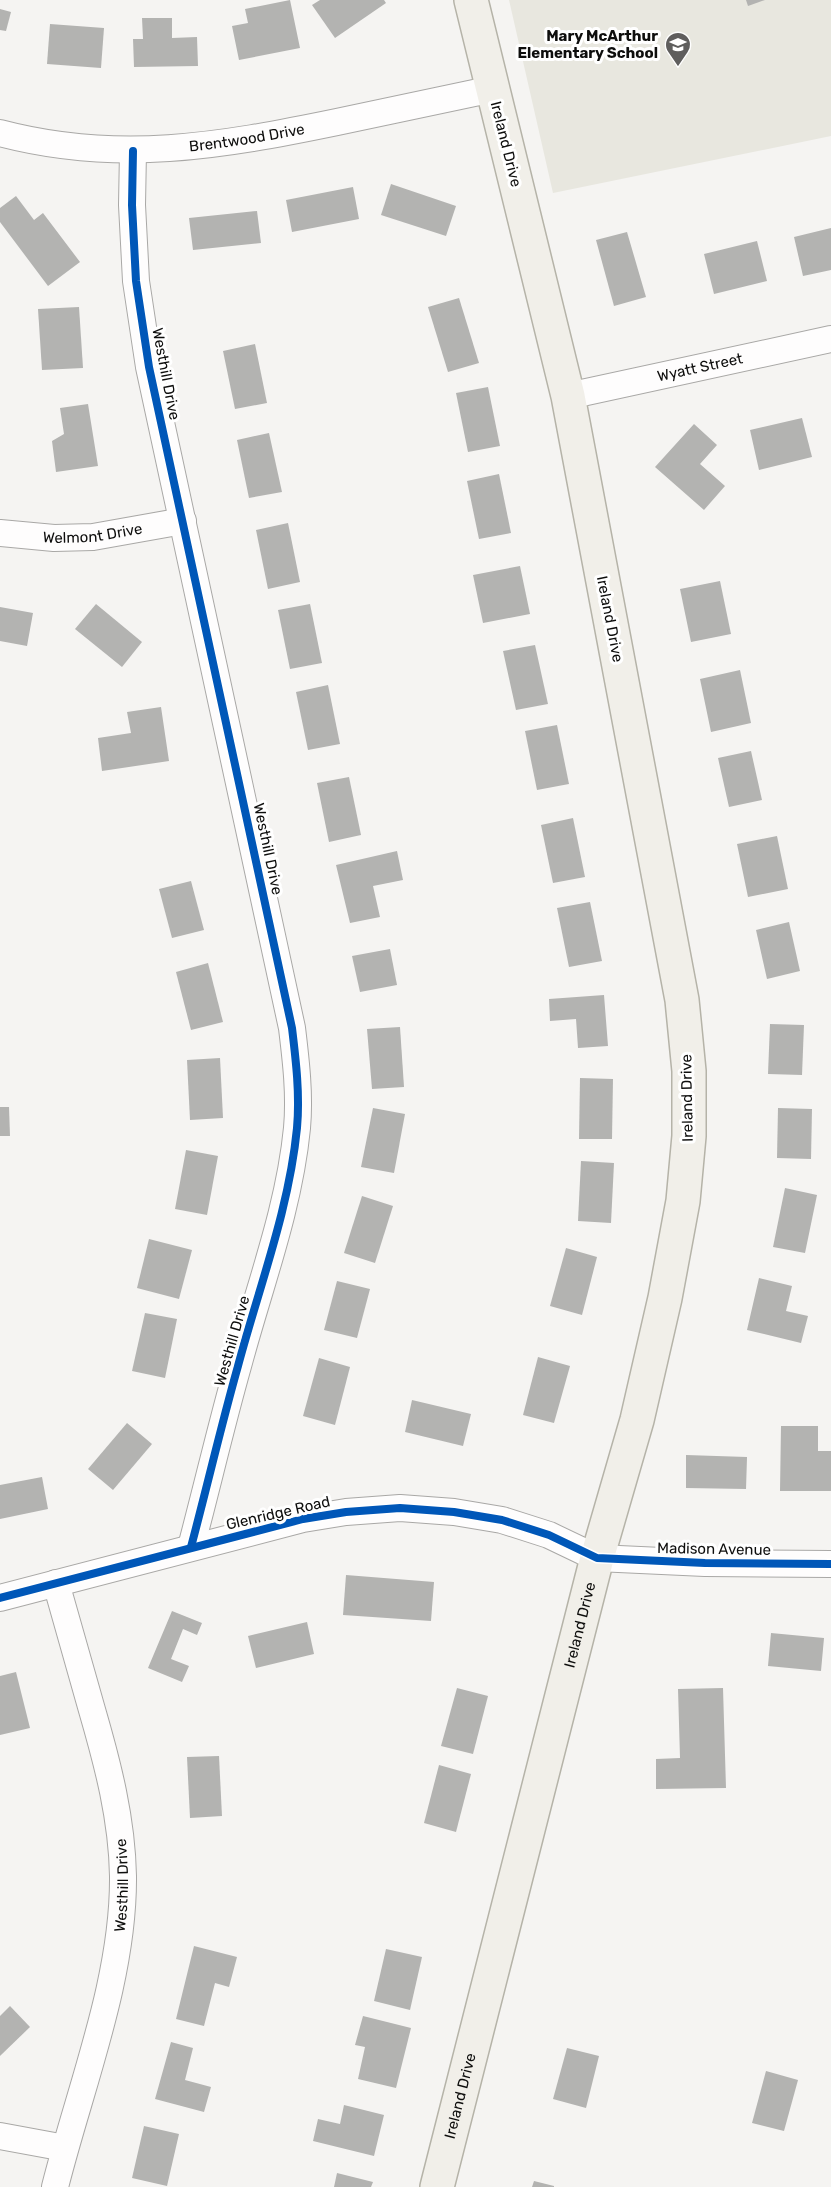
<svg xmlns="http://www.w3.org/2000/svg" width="831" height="2187" viewBox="0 0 831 2187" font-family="Rubik,sans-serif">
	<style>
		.built { fill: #e8e7df }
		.building { fill: #b3b3b1 }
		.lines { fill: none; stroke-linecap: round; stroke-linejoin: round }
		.minor-casing { stroke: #a9a8a6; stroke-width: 28 }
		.major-casing { stroke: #b5b3a8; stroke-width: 36 }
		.minor { stroke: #fefdfd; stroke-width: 26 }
		.major { stroke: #f1efe9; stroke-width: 33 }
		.cycleway-casing { stroke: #fff; stroke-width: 11 }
		.cycleway { stroke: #0057b8; stroke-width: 8 }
		.labels { text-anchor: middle; stroke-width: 6; stroke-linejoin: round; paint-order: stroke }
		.poi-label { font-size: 15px; font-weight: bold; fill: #0e0e0d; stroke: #fff; text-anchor: end }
		.street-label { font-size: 15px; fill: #0e0e0d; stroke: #fff }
	</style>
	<rect width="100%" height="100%" fill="#f5f4f2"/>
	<path class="built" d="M509 0H831V136L553 193Z"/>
	<g class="building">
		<path d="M290 0 300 48 239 60 232 26 248 23 245 9Z"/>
		<path d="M320 0H384L386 3 335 38 312 5Z"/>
		<path d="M746 0H765L748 6Z"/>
		<path d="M0 9 11 12 6 31 0 30Z"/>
		<path d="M142 18H172V38L197 37 198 66 134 67 133 39H143Z"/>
		<path d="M50 24 104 28 101 68 47 64Z"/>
		<path d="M391 184 456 206 446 236 381 215Z"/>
		<path d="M353 187 359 219 292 232 286 200Z"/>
		<path d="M16 196 34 220 43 213 80 262 48 286 0 222V208Z"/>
		<path d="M257 211 261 243 193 250 189 218Z"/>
		<path d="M831 228V270L803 276 794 237Z"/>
		<path d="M627 232 646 297 614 306 596 240Z"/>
		<path d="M757 241 767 281 714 294 704 254Z"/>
		<path d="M459 298 479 363 448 372 428 307Z"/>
		<path d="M79 307 83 368 42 370 38 309Z"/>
		<path d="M255 344 267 403 235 409 223 351Z"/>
		<path d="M488 387 500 446 468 452 456 393Z"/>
		<path d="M88 404 98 466 56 472 52 441 64 434 60 408Z"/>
		<path d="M802 418 812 457 759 470 750 430Z"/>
		<path d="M694 424 717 445 700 464 725 486 704 510 655 467Z"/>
		<path d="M269 433 282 492 249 498 237 440Z"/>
		<path d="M499 474 511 533 479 539 467 481Z"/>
		<path d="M288 523 300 582 268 589 256 530Z"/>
		<path d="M520 566 530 614 483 623 473 575Z"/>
		<path d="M720 581 731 634 691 642 680 589Z"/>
		<path d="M96 604 142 642 122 667 75 629Z"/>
		<path d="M310 604 322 663 290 669 278 610Z"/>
		<path d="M0 607 33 613 27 646 0 641Z"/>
		<path d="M535 645 548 704 516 710 503 651Z"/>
		<path d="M740 670 751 723 711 732 700 679Z"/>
		<path d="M328 685 340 744 308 750 296 692Z"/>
		<path d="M161 707 169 761 102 771 98 738 131 733 127 712Z"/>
		<path d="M557 725 569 784 537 790 525 731Z"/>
		<path d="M751 751 762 800 729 807 718 758Z"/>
		<path d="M349 777 361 835 329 842 317 783Z"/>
		<path d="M573 818 585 877 553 883 541 825Z"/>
		<path d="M777 836 788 889 748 897 737 844Z"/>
		<path d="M397 851 403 880 373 886 380 917 350 923 336 865Z"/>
		<path d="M191 881 204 930 172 938 159 889Z"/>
		<path d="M590 902 602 961 569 967 557 908Z"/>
		<path d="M789 922 800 971 767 979 756 930Z"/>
		<path d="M390 949 397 985 360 992 352 956Z"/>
		<path d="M208 963 223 1022 191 1030 176 972Z"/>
		<path d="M604 995 608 1046 578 1048 576 1019 550 1021 549 999Z"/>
		<path d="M770 1024 804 1025 802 1075 768 1074Z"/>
		<path d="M400 1027 404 1087 372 1089 367 1029Z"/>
		<path d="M220 1058 223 1118 190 1120 187 1060Z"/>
		<path d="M580 1078 613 1079 612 1139H579Z"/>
		<path d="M0 1107H9L10 1136H0Z"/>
		<path d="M373 1108 405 1114 394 1173 361 1167Z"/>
		<path d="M778 1108 812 1109 811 1159 777 1158Z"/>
		<path d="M186 1150 218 1156 207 1215 175 1209Z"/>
		<path d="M581 1161 614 1163 611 1223 578 1221Z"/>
		<path d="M785 1188 817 1195 805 1253 773 1247Z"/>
		<path d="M362 1196 393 1206 375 1263 344 1253Z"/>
		<path d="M149 1239 192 1250 179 1299 137 1288Z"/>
		<path d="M566 1248 597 1257 582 1315 550 1306Z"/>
		<path d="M759 1278 792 1286 786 1311 808 1316 801 1343 747 1330Z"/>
		<path d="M337 1281 370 1289 357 1338 324 1330Z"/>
		<path d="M145 1313 177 1319 165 1378 132 1371Z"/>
		<path d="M538 1357 570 1366 554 1423 523 1415Z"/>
		<path d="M319 1358 350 1367 335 1425 303 1416Z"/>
		<path d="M412 1400 471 1414 463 1446 405 1432Z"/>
		<path d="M127 1423 152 1444 113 1490 88 1469Z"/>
		<path d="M781 1426H818V1451H831V1491H780Z"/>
		<path d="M686 1455 747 1457 746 1489 686 1488Z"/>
		<path d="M42 1477 48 1509 0 1519V1485Z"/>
		<path d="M346 1575 434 1582 431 1621 343 1615Z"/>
		<path d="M172 1611 202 1623 197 1635 183 1629 171 1659 189 1666 182 1682 148 1668Z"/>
		<path d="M307 1622 314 1654 256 1668 248 1636Z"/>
		<path d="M771 1633 824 1638 821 1671 768 1666Z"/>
		<path d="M16 1672 30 1728 0 1735V1676Z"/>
		<path d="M457 1688 488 1696 473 1754 441 1746Z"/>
		<path d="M723 1688 726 1788 656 1789V1759L680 1758 678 1689Z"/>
		<path d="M219 1756 222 1816 190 1818 187 1757Z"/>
		<path d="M439 1765 471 1774 456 1832 424 1823Z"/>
		<path d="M194 1946 237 1957 229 1987 215 1983 204 2026 176 2019Z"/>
		<path d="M386 1949 422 1957 410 2010 374 2001Z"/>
		<path d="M10 2006 30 2027 0 2056V2016Z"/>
		<path d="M363 2016 411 2028 396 2088 358 2079 365 2047 355 2045Z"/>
		<path d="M171 2042 193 2048 185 2080 211 2087 204 2112 155 2099Z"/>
		<path d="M567 2048 599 2056 586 2108 553 2099Z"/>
		<path d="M766 2071 798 2080 784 2131 752 2123Z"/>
		<path d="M344 2105 384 2115 374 2156 313 2141 318 2119 340 2124Z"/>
		<path d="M144 2126 179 2134 167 2186 132 2178Z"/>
		<path d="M337 2173 373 2182 371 2187H334Z"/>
		<path d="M534 2181 554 2186V2187H532Z"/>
	</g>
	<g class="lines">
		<defs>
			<g id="minor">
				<path id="s1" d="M0 133C117 164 221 146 337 122 389 111 441 100 493 89"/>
				<path d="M133 151 132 205 136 281 149 367 292 1028C296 1061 300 1095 297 1128 289 1210 259 1287 238 1366 221 1426 207 1487 191 1547"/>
				<path id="s2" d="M568 396 831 339"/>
				<path id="s3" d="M0 533 54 538 93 537 183 521"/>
				<path d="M0 1598 303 1519 346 1512 400 1508 454 1512 502 1520 549 1535 597 1558 705 1563 831 1564"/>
				<path d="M0 2136 65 2148"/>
				<path id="s4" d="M55 2187C80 2087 124 1980 123 1876 122 1819 108 1765 92 1710 80 1668 68 1626 56 1583"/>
			</g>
			<g id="major">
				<path id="s5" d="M437 2187 597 1558 637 1420 665 1298 683 1201 689 1136V1071L682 1000 568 396 471 0"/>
			</g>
		</defs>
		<use href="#minor" class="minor-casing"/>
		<use href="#major" class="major-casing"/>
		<use href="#minor" class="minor"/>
		<use href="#major" class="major"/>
		<defs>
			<g id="cycleway">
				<path d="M133 151 132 205 136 281 149 367 292 1028C296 1061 300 1095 297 1128 289 1210 259 1287 238 1366 221 1426 207 1487 191 1547"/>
				<path d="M0 1598 303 1519 346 1512 400 1508 454 1512 502 1520 549 1535 597 1558 705 1563 831 1564"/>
			</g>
		</defs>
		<use href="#cycleway" class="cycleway-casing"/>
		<use href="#cycleway" class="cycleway"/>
	</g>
	<defs>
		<symbol id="school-pin" viewBox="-11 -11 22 30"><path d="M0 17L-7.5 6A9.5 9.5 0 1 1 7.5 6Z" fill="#5f5e5d" stroke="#fff"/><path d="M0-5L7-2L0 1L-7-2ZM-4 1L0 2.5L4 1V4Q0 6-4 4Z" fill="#fff"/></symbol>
	</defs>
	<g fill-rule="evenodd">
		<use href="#school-pin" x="663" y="30" width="30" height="40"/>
	</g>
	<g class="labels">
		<g class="poi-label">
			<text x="658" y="41">Mary McArthur<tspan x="658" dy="17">Elementary School</tspan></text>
		</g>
		<g class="street-label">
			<text dy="5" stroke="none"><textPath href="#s1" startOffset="249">Brentwood Drive</textPath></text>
			<text transform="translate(506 144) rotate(76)" y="5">Ireland Drive</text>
			<text dy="5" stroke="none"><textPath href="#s2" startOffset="135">Wyatt Street</textPath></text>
			<text transform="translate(166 374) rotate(79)" y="5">Westhill Drive</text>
			<text dy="5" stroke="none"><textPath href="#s3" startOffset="93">Welmont Drive</textPath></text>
			<text transform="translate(610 619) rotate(79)" y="5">Ireland Drive</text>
			<text transform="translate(268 849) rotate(78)" y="5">Westhill Drive</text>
			<text transform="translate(687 1098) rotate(-91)" y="5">Ireland Drive</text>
			<text transform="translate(232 1341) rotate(-74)" y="5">Westhill Drive</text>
			<text transform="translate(278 1513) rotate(-13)" y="5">Glenridge Road</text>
			<text transform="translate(714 1549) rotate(1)" y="5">Madison Avenue</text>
			<text dy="5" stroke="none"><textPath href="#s5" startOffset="580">Ireland Drive</textPath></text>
			<text dy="5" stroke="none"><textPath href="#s4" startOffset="310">Westhill Drive</textPath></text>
			<text dy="5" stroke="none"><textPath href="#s5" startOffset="94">Ireland Drive</textPath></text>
		</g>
	</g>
</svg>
